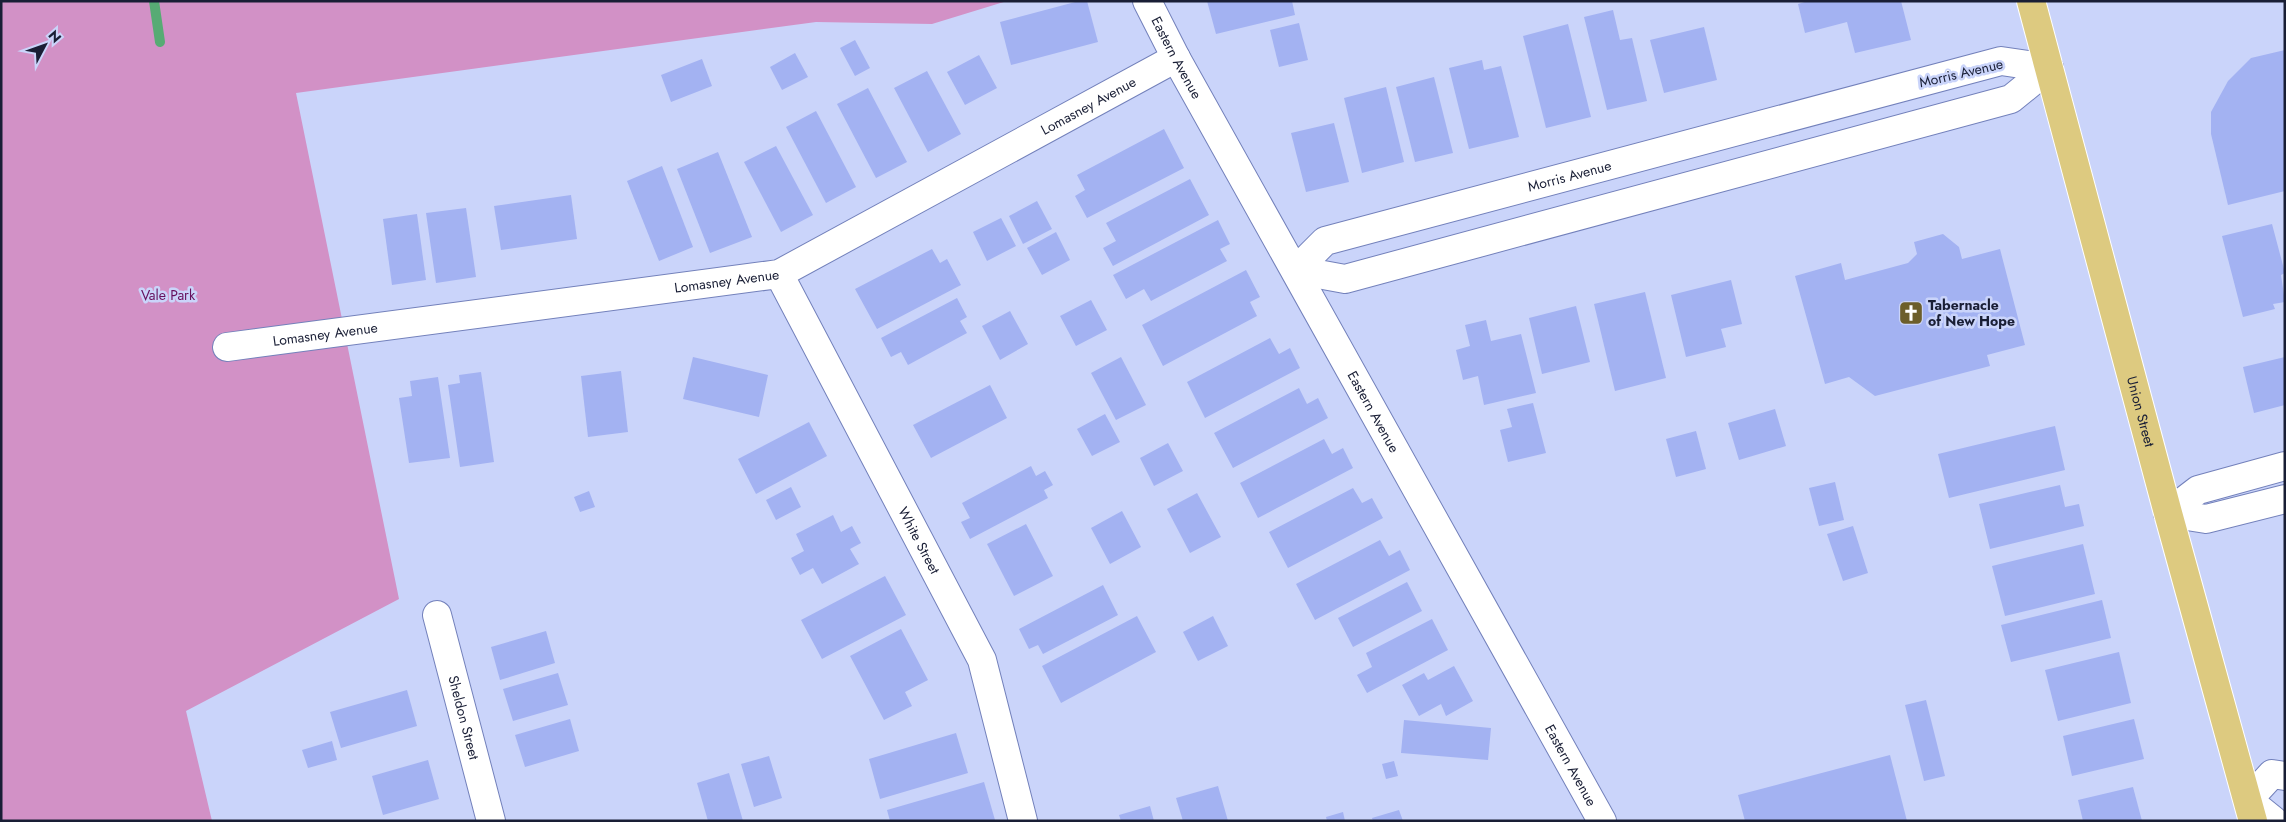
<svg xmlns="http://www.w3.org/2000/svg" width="2286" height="822" viewBox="0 0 2286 822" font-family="Jost,sans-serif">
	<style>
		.green { fill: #d291c6 }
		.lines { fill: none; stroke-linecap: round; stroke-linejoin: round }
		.stream { stroke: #57ab74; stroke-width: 10 }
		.building { fill: #a3b2f2 }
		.minor-casing { stroke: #7381bb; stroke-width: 30 }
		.major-casing { stroke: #fff; stroke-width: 30 }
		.minor { stroke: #fff; stroke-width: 28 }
		.major { stroke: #ddca80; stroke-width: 28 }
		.labels { text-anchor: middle; stroke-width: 5; stroke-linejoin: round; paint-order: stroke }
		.street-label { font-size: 14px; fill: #191e35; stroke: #cad4fa }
		.park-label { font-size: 14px; fill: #66105d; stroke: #cad4fa }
		.poi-label { font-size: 14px; font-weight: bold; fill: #191e35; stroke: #cad4fa; text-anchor: start }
	</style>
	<rect width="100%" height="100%" fill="#cad4fa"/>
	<path class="green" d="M1 1H1007L932 24 816 22 296 93 399 599 186 711 212 821H1Z"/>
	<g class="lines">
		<path class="stream" d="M154 1 160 42"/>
	</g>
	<g class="building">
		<path d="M1079 1H1087L1098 42 1011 65 1000 22Z"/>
		<path d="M1207 1H1292L1295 15 1216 34Z"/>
		<path d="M1808 1H1901L1911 40 1855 53 1847 22 1805 33 1798 4Z"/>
		<path d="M1613 10 1620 40 1632 38 1647 101 1607 110 1584 17Z"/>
		<path d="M1299 23 1308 60 1279 67 1270 30Z"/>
		<path d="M1568 24 1591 117 1546 128 1523 36Z"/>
		<path d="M1704 27 1717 80 1664 93 1650 40Z"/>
		<path d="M855 40 870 68 855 76 840 48Z"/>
		<path d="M2285 50V191L2228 205 2211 134V112L2228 81 2251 58Z"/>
		<path d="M795 53 808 77 782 90 770 67Z"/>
		<path d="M979 55 997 88 965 105 947 72Z"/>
		<path d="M702 59 712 86 671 102 661 75Z"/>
		<path d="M1482 60 1484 70 1501 66 1519 137 1469 149 1449 68Z"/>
		<path d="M927 71 961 134 928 152 894 88Z"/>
		<path d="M1434 77 1453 153 1415 162 1396 87Z"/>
		<path d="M1386 87 1404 162 1362 173 1344 98Z"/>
		<path d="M868 88 907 162 876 178 837 104Z"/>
		<path d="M816 111 856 187 826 203 786 127Z"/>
		<path d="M1334 123 1349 182 1306 192 1291 133Z"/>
		<path d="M1164 129 1184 168 1087 218 1075 196 1085 190 1077 175Z"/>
		<path d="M776 146 813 215 781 232 744 162Z"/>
		<path d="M718 152 752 237 710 253 677 169Z"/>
		<path d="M662 166 693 247 659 261 627 181Z"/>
		<path d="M1190 179 1209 215 1113 266 1103 248 1116 241 1106 223Z"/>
		<path d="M571 195 577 239 501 250 494 206Z"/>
		<path d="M1037 201 1052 229 1023 244 1009 216Z"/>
		<path d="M466 208 476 277 436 283 426 213Z"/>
		<path d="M417 214 426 280 392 285 383 219Z"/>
		<path d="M1001 218 1016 246 987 261 973 232Z"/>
		<path d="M1218 220 1230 244 1220 249 1227 261 1151 301 1144 289 1126 299 1113 275Z"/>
		<path d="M2272 224 2285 273 2281 275 2285 302 2273 304 2275 309 2243 317 2222 236Z"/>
		<path d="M1056 232 1070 260 1042 275 1027 248Z"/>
		<path d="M1943 234 1959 247 1962 259 2000 249 2025 345 1987 355 1990 366 1875 396 1849 377 1825 384 1795 276 1841 263 1845 280 1908 263 1917 254 1914 242Z"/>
		<path d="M932 249 940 263 947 259 961 285 877 329 855 289Z"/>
		<path d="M1246 270 1260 297 1250 302 1257 316 1163 366 1142 325Z"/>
		<path d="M1731 280 1742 324 1721 329 1726 347 1686 357 1671 295Z"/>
		<path d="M1645 292 1666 378 1615 391 1594 304Z"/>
		<path d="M957 298 967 317 960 321 967 333 908 365 901 352 891 357 881 338Z"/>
		<path d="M1091 300 1107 330 1076 346 1060 316Z"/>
		<path d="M1576 306 1590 362 1542 374 1529 318Z"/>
		<path d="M1010 311 1028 344 1000 360 982 326Z"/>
		<path d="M1486 320 1491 341 1521 334 1536 393 1484 405 1478 376 1463 380 1456 350 1470 346 1465 325Z"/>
		<path d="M1270 338 1279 354 1290 348 1300 368 1205 418 1187 382Z"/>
		<path d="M693 357 768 375 759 417 683 399Z"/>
		<path d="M1121 357 1146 405 1116 420 1091 373Z"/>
		<path d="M2285 357V405L2254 413 2243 367Z"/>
		<path d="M621 371 628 432 588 437 581 376Z"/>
		<path d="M481 372 494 462 460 467 448 385 460 383 459 375Z"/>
		<path d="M438 377 450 458 409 463 399 398 412 396 410 381Z"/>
		<path d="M990 385 1007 418 931 458 913 425Z"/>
		<path d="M1299 388 1307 404 1318 398 1328 418 1233 468 1214 433Z"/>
		<path d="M1533 403 1546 453 1508 462 1500 430 1512 427 1507 409Z"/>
		<path d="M1775 409 1786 446 1739 460 1728 423Z"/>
		<path d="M1105 414 1120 442 1092 456 1077 429Z"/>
		<path d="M809 422 827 456 756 494 738 459Z"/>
		<path d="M2055 426 2065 470 1949 498 1938 454Z"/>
		<path d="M1696 431 1706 469 1676 477 1666 439Z"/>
		<path d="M1324 439 1332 454 1343 448 1353 468 1258 518 1240 483Z"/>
		<path d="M1168 443 1183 471 1154 486 1140 458Z"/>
		<path d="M1031 466 1036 476 1045 471 1053 485 1044 490 1048 498 970 539 961 522 970 518 962 503Z"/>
		<path d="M1835 482 1844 520 1819 526 1809 488Z"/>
		<path d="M2060 485 2065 507 2079 504 2084 526 1990 549 1979 504Z"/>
		<path d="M791 487 801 507 776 520 766 500Z"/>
		<path d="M1353 488 1362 503 1372 498 1383 518 1288 568 1269 532Z"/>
		<path d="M589 491 595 507 580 512 574 497Z"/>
		<path d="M1197 493 1221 537 1190 553 1167 509Z"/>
		<path d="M1122 511 1141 547 1110 564 1091 528Z"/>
		<path d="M833 515 841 532 852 526 861 543 850 549 859 564 822 584 813 568 800 575 791 558 804 551 796 534Z"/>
		<path d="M1026 524 1053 576 1014 596 987 544Z"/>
		<path d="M1853 526 1868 573 1843 581 1827 534Z"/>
		<path d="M1380 540 1389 556 1400 550 1410 570 1315 620 1296 584Z"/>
		<path d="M2083 544 2095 594 2005 616 1992 566Z"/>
		<path d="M885 576 906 615 822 659 801 620Z"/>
		<path d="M1407 582 1422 611 1353 647 1338 618Z"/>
		<path d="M1103 585 1118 615 1043 654 1038 645 1029 649 1019 629Z"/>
		<path d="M2102 600 2111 638 2011 662 2001 625Z"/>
		<path d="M1137 616 1156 652 1061 703 1042 666Z"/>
		<path d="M1213 616 1228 646 1198 661 1183 632Z"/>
		<path d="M1432 619 1448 650 1367 693 1357 675 1372 667 1366 653Z"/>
		<path d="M901 629 928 680 905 692 912 706 884 720 850 656Z"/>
		<path d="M546 631 555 663 500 680 491 647Z"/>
		<path d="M2119 652 2131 703 2058 721 2045 670Z"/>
		<path d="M1454 666 1473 701 1446 716 1441 704 1419 716 1402 685 1424 673 1428 680Z"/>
		<path d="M558 673 568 705 513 721 503 689Z"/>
		<path d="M407 690 417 726 341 748 330 712Z"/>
		<path d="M1926 700 1945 776 1924 781 1905 705Z"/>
		<path d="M570 719 579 751 525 767 515 735Z"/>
		<path d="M2134 719 2144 759 2072 776 2063 736Z"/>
		<path d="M1404 720 1491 728 1488 760 1401 753Z"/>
		<path d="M956 733 968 773 880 799 869 759Z"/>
		<path d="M332 741 337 760 308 768 302 750Z"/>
		<path d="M1890 755 1907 821H1745L1738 795Z"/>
		<path d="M769 756 782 798 754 807 741 764Z"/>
		<path d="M428 760 439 799 383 815 372 776Z"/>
		<path d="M1394 761 1398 776 1386 779 1382 764Z"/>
		<path d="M729 773 743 821H708L697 783Z"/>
		<path d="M984 782 995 820 890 821 887 810Z"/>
		<path d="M1218 786 1228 821H1183L1176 798Z"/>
		<path d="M2133 787 2142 821H2083L2078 800Z"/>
		<path d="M1150 806 1154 821H1121L1119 815Z"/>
		<path d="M1399 810 1403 821H1373L1372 818Z"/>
		<path d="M1343 812 1345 821H1327L1326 817Z"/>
	</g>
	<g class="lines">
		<defs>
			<g id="minor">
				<path id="s1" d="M1147 1 1176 58 1602 821"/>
				<path id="s2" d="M1296 270 1325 241 2001 61 2049 68"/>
				<path d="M1296 270 1345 279 2011 99 2049 68"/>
				<path id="s3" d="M779 274 982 660 1023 821"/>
				<path id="s4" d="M227 347 779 274 1176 58"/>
				<path d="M2168 513 2198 490 2285 466"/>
				<path d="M2168 513 2206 519 2285 499"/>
				<path id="s5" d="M437 615 491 821"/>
				<path d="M2274 821 2248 800 2272 774 2285 776"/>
			</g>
			<g id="major">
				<path id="s6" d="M2031 1 2168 513 2253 821"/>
			</g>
		</defs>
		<use href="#minor" class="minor-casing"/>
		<use href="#major" class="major-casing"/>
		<use href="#minor" class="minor"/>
		<use href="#major" class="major"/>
	</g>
	<defs>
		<symbol id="church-square" viewBox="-11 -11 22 22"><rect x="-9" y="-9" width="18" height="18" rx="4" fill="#6c5e2b" stroke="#cad4fa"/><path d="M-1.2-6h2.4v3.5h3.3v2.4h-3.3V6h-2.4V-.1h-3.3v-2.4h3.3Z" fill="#fff"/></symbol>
	</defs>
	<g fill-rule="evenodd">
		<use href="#church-square" x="1897" y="299" width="28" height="28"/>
	</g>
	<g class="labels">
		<g class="street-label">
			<text dy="5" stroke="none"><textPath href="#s1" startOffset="64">Eastern Avenue</textPath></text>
			<text transform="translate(1961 73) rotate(-13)" y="5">Morris Avenue</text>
			<text dy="5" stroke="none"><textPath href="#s4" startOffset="909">Lomasney Avenue</textPath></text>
			<text dy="5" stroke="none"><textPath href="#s2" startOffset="294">Morris Avenue</textPath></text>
			<text dy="5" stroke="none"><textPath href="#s4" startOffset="504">Lomasney Avenue</textPath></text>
			<text dy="5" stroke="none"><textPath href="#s4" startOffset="99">Lomasney Avenue</textPath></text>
			<text dy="5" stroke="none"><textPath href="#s1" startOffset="469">Eastern Avenue</textPath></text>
			<text dy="5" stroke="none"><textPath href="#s6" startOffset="425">Union Street</textPath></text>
			<text dy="5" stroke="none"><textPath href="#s3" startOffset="301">White Street</textPath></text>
			<text dy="5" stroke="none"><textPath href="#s5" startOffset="106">Sheldon Street</textPath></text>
			<text dy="5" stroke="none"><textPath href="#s1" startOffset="874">Eastern Avenue</textPath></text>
		</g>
		<g class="park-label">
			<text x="168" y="300">Vale Park</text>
		</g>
		<g class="poi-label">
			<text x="1928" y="310">Tabernacle<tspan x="1928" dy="16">of New Hope</tspan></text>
		</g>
	</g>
	<rect width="2286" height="822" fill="none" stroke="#191e35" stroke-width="5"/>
	<g transform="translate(45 45) rotate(49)" stroke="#cad4fa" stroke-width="4" paint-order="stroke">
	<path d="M0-4L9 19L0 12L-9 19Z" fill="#191e35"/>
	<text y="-8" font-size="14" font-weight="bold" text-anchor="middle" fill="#191e35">N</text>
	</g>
</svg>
